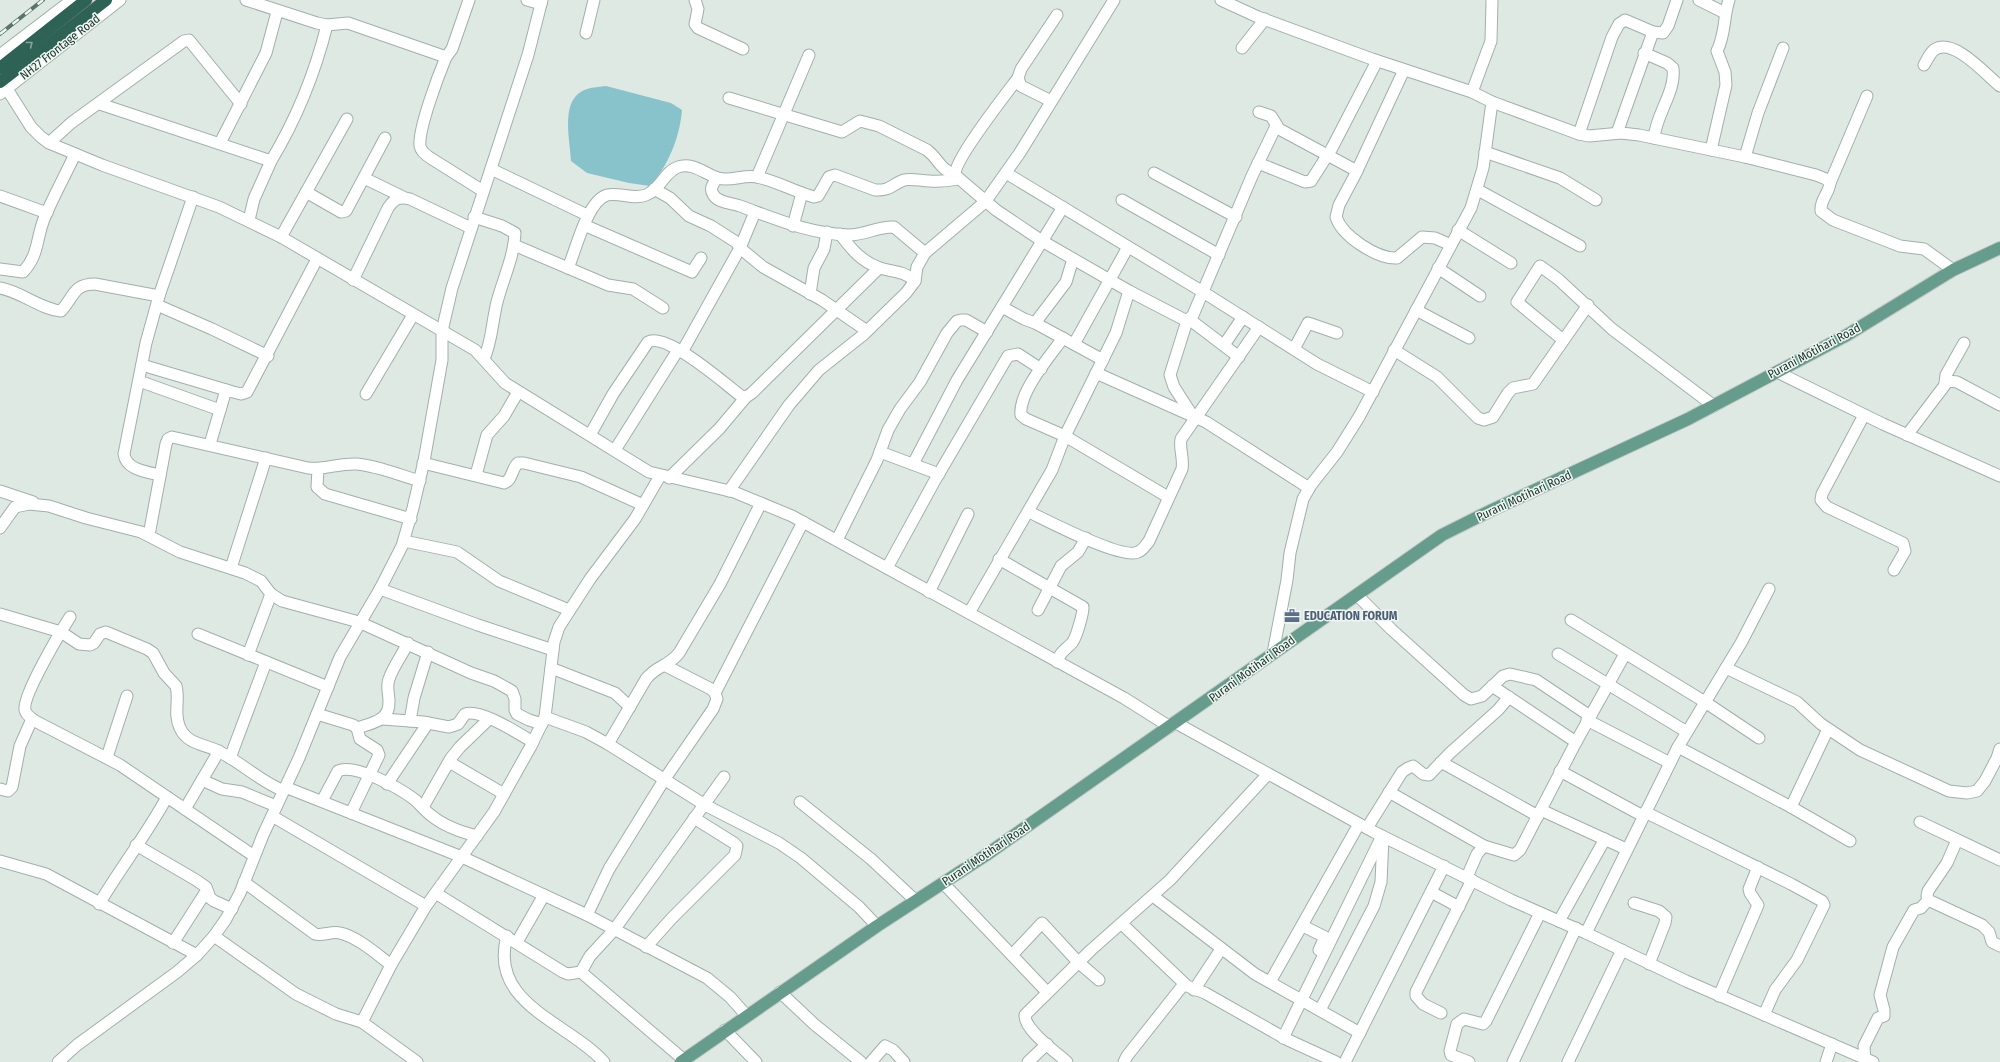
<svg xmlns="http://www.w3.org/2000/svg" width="2000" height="1062" viewBox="0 0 2000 1062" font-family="'Fira Sans Condensed',sans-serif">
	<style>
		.water { fill: #88c3cc }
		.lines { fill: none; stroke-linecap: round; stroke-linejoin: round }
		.minor-casing { stroke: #a1b0aa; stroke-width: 13 }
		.major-casing { stroke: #bcc3c1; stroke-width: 14 }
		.highway-casing { stroke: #bcc3c1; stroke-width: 14 }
		.minor { stroke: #fff; stroke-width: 11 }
		.major { stroke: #659c8c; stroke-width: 12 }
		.highway { stroke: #2e6255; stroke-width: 12 }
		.rail-casing { stroke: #5a736c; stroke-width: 4 }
		.rail { stroke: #eef6f2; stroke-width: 2.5; stroke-dasharray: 8; stroke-linecap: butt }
		.oneway { stroke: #84a59c }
		.labels { text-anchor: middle; stroke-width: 3; stroke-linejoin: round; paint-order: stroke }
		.street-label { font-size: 12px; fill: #203730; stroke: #eef6f2 }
		.service-label { font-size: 12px; font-weight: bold; fill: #4e5e75; stroke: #eef6f2; text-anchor: start }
	</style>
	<rect width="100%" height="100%" fill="#dee9e4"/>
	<path class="water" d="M606 86 671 103 682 110C680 137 668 166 650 186L629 183 587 173 571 161C570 138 559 98 587 89 593 87 600 87 606 86Z"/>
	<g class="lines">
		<defs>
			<g id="minor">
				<path d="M246 0 317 23 327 25 348 23 446 57 452 49 469 0"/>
				<path d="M527 0 541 4"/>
				<path d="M695 0 698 9 695 24 698 28 743 49"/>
				<path d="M1221 0 1258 17 1372 59 1472 92 1492 102 1579 134 1589 136 1621 133 1639 135 1745 157 1816 175 1826 179 1830 183C1829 194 1820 199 1821 211L1833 220 1900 246 1924 249 1953 270"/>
				<path d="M1699 0 1725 13"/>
				<path d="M586 33 594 0"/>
				<path d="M1242 48 1265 19"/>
				<path d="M1644 53 1667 63 1673 68C1676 92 1656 114 1654 138"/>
				<path d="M0 55 72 0"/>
				<path d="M446 57C439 74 418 129 420 146 421 152 427 156 432 159L483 191"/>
				<path d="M1924 65C1927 60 1930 53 1934 50 1953 36 1987 76 2000 86"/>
				<path d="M1404 70 1355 175 1339 205 1336 217C1342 236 1377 259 1397 258L1422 237 1435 238 1451 245"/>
				<path d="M1018 78C1006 94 954 160 955 175L996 210 1042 241 1129 291 1185 320 1189 319 1193 315 1252 176 1276 126"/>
				<path d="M7 89 31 127 41 137 49 143 102 165 219 207 281 237 475 350 505 383 649 472 734 492 792 516 1124 698 1170 727"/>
				<path d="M1472 92 1491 41 1492 0"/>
				<path d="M0 94 120 0"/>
				<path d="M729 98 842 132 860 121 879 126 927 150C940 160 938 168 955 175"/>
				<path d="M1051 101 1021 86 1018 78 1021 69 1057 15"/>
				<path d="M100 104 271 161 254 199 249 220"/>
				<path d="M1259 112 1271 116 1279 129 1357 171"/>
				<path d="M1617 133 1653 32"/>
				<path d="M1579 134 1612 37 1619 24 1625 20 1653 32 1663 33 1668 26 1677 0"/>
				<path d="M49 143 71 123 184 41 189 40 241 104"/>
				<path d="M220 143 266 53 277 12"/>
				<path d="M1711 150 1726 85 1725 72 1717 51C1726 33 1723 18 1729 0"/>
				<path d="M1485 152 1560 178 1596 200"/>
				<path d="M1745 157 1758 113 1783 48"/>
				<path d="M271 161C297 118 315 73 327 25"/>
				<path d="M1258 163 1305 182 1311 181 1332 148 1377 61"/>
				<path d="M491 169 587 215"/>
				<path d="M1006 173 1203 292 1317 364 1373 392"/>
				<path d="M1154 173 1236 217"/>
				<path d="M757 177 809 55"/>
				<path d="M364 178 403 197"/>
				<path d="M717 178C714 183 709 188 713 194 717 203 732 203 740 206 776 219 810 234 849 235 865 235 879 226 894 227L925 253"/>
				<path d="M1830 183 1867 96"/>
				<path d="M654 189 670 198 689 216 711 226 736 242 740 248 763 267 822 300 867 331"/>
				<path d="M1478 190 1580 246"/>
				<path d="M306 192 341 212 346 211 385 138"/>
				<path d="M0 196 47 213"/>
				<path d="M1122 200 1219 255"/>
				<path d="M474 217 502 226 515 233C514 257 503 279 497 302 492 322 492 341 484 359"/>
				<path d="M584 225 692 272 701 258"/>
				<path d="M793 226 802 193"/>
				<path d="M1458 230 1511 263"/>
				<path d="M840 234C851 249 862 262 880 268 894 272 904 271 915 281"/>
				<path d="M281 237 347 119"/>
				<path d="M514 245 608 285 633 289 663 308"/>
				<path d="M568 268C576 250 587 201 607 195 620 192 633 200 646 195 660 190 664 172 678 167 693 162 705 174 718 178 731 182 744 174 757 177 777 181 795 192 814 197L818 196 829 177 835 175 875 190C891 191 892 184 904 180 912 178 921 181 929 181 939 182 948 181 958 179"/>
				<path d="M1438 268 1480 296"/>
				<path d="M0 269 23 272C39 255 36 239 44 219 53 197 65 176 75 154"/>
				<path d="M353 280 388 208C394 199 399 196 410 199L471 228"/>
				<path d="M0 288C22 292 40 309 61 311 74 297 73 284 95 284L159 296"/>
				<path d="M810 294 814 268 824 249 827 232"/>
				<path d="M157 305 212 329 268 356"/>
				<path d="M1002 307 1024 319 1035 323 1066 282 1073 259"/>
				<path d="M1416 310 1469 338"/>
				<path d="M1189 319 1239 357"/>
				<path d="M1185 320 1186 324 1170 375 1174 387 1192 415"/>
				<path d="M1035 323 1103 360"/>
				<path d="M1063 338C1050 356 1018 393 1021 415L1026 419 1065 436 1168 497"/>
				<path d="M1563 340 1517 302 1540 266 1558 279 1612 329 1714 406"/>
				<path d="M1074 344 1128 247"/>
				<path d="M1224 345 1243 317"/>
				<path d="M1294 349 1308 323 1337 333"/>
				<path d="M1394 350 1437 377 1478 418 1484 420 1493 417 1508 393 1513 388 1533 384 1588 305"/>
				<path d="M682 352 740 248 755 212"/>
				<path d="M142 365 233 392 241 394 247 392 317 259"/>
				<path d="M1777 372 1883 424 2000 476"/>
				<path d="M1096 373 1206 422 1309 488"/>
				<path d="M139 381 220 410"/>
				<path d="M1945 383 1946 375 1964 343"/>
				<path d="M366 394 413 315"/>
				<path d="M1864 415 1822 494 1821 500 1827 507 1903 543 1905 551 1894 570"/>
				<path d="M590 435 613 394 648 342C667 332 725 384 741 396L746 397 752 393 879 268"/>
				<path d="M1907 435 1948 381 1957 382 2000 405"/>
				<path d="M210 444 226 390"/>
				<path d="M615 450 678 350"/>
				<path d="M880 452 939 474"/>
				<path d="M423 463 504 483C513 480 511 469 518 463H524L581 477 643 505"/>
				<path d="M913 464 957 380 1063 207"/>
				<path d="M318 469 317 487 325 494 411 519"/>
				<path d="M160 475C147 472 126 470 124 454L146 343 159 296 193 197"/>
				<path d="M476 475 487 435 504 416 518 392"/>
				<path d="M669 478 719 429 746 397"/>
				<path d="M0 491 33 502"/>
				<path d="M729 491 789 405 819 370 863 335 906 293 915 281 917 267 925 253 985 202 1019 154 1114 0"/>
				<path d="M1029 512C1048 521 1122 560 1138 552 1143 550 1146 545 1149 541L1182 469C1184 458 1179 449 1181 439L1259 327"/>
				<path d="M0 528 15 507 29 504 49 506 86 518 141 532 180 552 245 573 261 581 271 594 282 601 359 622 471 673 494 681 512 691 515 699V710L517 714 529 720 542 724"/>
				<path d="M149 535 166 444 168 439 172 437 308 468C324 470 340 463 357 464 378 466 399 475 420 481"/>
				<path d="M837 540 877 460 888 430 900 409 920 382 947 333 957 321 961 320H966L987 332"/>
				<path d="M404 541 457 552 499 581 569 610"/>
				<path d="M999 559 1083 607C1083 614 1076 640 1071 644 1065 650 1060 652 1057 662"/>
				<path d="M231 568 266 458"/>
				<path d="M887 568 934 482 1008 356 1018 354 1041 369"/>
				<path d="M380 589 478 625 553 650"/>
				<path d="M929 592 968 514"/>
				<path d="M1357 595 1391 629 1464 695 1471 699 1482 696 1503 676 1510 674 1536 680 1590 716"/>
				<path d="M1038 610 1061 566 1078 552 1086 538"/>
				<path d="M969 613 1052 470 1065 436 1116 333 1129 291"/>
				<path d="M0 614 61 632 79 644 90 645 94 643 100 634 106 632 147 649 153 653 164 673 176 686C180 700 173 713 180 728 187 744 204 744 218 751 241 762 259 781 284 791"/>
				<path d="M70 617C61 631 22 696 25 710 26 715 31 718 35 721L120 765 254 856"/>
				<path d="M1571 620 1705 702 1759 738"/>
				<path d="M198 634 328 687"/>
				<path d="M1273 653 1287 580 1290 553 1303 499 1311 485 1337 452 1359 417 1471 208 1483 168 1492 102"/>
				<path d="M1558 654 1687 732"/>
				<path d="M248 655 271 594"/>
				<path d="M551 668 615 693 630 707"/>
				<path d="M1726 668 1797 702 1821 724 1860 750 1949 791 1967 793 1977 791 1985 781 1997 758 2000 749"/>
				<path d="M1492 686 1576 742"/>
				<path d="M715 693 803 522"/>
				<path d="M317 714 353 725 357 728 360 739 377 750 379 755 351 813"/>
				<path d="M545 717 586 732 608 744 705 805 779 843 801 858 859 907 877 926"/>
				<path d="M383 719 423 722 449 727 458 724 465 714C480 708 519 734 533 742"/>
				<path d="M1587 720 1670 763"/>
				<path d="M410 721 414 698 428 652"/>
				<path d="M1176 723 1374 832 1511 900 1586 933 1686 981 1873 1062"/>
				<path d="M357 728C372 723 390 721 389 701 389 693 386 687 389 679 393 667 402 655 408 643"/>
				<path d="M608 744 646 679C657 665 668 667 679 653L720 584 761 503"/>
				<path d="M1678 747 1791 807 1850 841"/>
				<path d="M107 757 127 696"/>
				<path d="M230 758 266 662"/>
				<path d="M449 762 504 794"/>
				<path d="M1441 762 1538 816"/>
				<path d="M1560 771 1643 816"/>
				<path d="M202 780 222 789 242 792 276 806"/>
				<path d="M387 784 428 723"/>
				<path d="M285 787 462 857 587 915 707 978 730 997 746 1015"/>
				<path d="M0 789 8 791 12 787 20 746 32 719"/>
				<path d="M1389 792 1484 846"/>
				<path d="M322 801 338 771C355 763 399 788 414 799 420 804 425 811 432 816 444 826 461 832 477 836"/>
				<path d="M800 802 871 859 916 901"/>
				<path d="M423 807 451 758 460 747 489 719"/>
				<path d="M1791 807 1828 729"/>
				<path d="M185 809 219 751"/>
				<path d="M1541 810 1626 849"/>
				<path d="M1645 812 1791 884 1822 901 1824 905 1797 960 1775 990 1764 1015"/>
				<path d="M272 816 426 906"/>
				<path d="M1920 822 2000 860"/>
				<path d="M1367 828 1402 772 1408 768 1413 766 1423 774 1429 775 1450 753 1498 710 1509 697"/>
				<path d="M1957 840 1947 863 1928 891 1927 896 1928 900 1982 925 1989 932 1992 942 2000 946"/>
				<path d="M136 845 196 880 206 887 210 898 214 901 232 909"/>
				<path d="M0 861 46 874 197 955"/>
				<path d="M1467 877 1477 854 1484 846 1514 855 1520 850 1576 742 1625 654"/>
				<path d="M244 882 315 934C324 936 331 931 340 933 356 936 378 955 391 965"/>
				<path d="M943 883 1047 992"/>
				<path d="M1431 892 1459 907"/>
				<path d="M437 894 563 972 568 974 581 972 590 956 614 930 724 777"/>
				<path d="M1153 896 1255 974 1360 1033"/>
				<path d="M1634 903 1659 911 1666 917 1665 923 1649 964"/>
				<path d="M99 904C121 867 147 834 167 797"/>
				<path d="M587 915 609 869 664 780 713 709 717 699 715 693 711 689 666 666"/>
				<path d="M1559 921 1605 839"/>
				<path d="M1122 924 1187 986 1205 993 1288 1040 1336 1062"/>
				<path d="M1303 926 1325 937 1319 950"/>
				<path d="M1586 933 1678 747 1741 643 1769 589"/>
				<path d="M214 936 296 994 336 1014 362 1022 417 1062"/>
				<path d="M507 936C488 1004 568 1022 604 1062"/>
				<path d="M517 942 544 895"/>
				<path d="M173 943 207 890"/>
				<path d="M646 947 672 918 735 855 737 846 734 843 694 818"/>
				<path d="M1012 955 1042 923 1078 962 1099 980"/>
				<path d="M581 972 684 1060"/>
				<path d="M1270 982 1359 824"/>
				<path d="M1194 990 1221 949"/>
				<path d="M780 992 814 1024 861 1062"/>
				<path d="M1719 996 1758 905 1750 893 1749 889 1758 867"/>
				<path d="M1320 1010 1374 906 1381 882 1383 837"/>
				<path d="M1441 1013 1423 1004 1416 996V992L1472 880"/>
				<path d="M362 1022 391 965 426 906 494 812 531 746 545 717 554 642 559 627 590 579 635 519 660 476"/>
				<path d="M725 1030 756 1062"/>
				<path d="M1283 1038 1382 836"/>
				<path d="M58 1062 77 1045 177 972 197 955 214 936 226 919 240 893 263 835 299 758 340 657 380 589 402 546 413 508 424 461 442 360V331L452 288 528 55 542 0"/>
				<path d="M871 1062 885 1046 893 1050 904 1062"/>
				<path d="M1028 1062 1047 1044"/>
				<path d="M1067 1062C1056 1052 1024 1030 1025 1015L1091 950 1170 880 1268 774"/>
				<path d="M1124 1062 1127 1056 1184 984"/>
				<path d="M1345 1062 1444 866"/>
				<path d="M1469 1062 1451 1055 1450 1051 1457 1024 1464 1019 1483 1024 1486 1021 1540 913"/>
				<path d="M1513 1062 1576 928"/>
				<path d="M1568 1062 1622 950"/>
				<path d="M1826 1062 1832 1044"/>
				<path d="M1865 1062 1864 1046 1878 1018 1884 1016V1010L1880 995 1893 947 1914 910 1921 908 1928 900"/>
			</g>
			<path id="major" d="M681 1062 877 926 986 855 1442 535 1490 511 1688 419 1847 335 1953 270 2000 248"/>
			<g id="highway">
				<path d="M0 68 86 0"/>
				<path d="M0 82 106 0"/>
			</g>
		</defs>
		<use href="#minor" class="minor-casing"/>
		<use href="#major" class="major-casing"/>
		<use href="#highway" class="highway-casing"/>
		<use href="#minor" class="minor"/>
		<use href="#major" class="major"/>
		<use href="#highway" class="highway"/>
		<defs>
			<path id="rail" d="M0 34 43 0"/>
		</defs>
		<use href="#rail" class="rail-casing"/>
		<use href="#rail" class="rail"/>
	</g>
	<defs><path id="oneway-chevron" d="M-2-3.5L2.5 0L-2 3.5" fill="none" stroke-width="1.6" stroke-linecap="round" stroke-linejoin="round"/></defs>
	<use class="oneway" href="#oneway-chevron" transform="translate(30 44) rotate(-38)"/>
	<defs>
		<symbol id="office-bare" viewBox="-9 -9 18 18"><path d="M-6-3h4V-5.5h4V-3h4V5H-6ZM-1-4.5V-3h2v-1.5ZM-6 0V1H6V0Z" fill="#5c6f8a" stroke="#eef6f2" stroke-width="2.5" paint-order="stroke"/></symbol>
	</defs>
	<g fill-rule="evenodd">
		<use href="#office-bare" x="1281" y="605" width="22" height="22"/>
	</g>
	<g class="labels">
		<g class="street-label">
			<text transform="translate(60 47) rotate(-38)" y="4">NH27 Frontage Road</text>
			<text transform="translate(1814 351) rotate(-28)" y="4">Purani Motihari Road</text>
			<text transform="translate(1524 496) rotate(-25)" y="4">Purani Motihari Road</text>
			<text transform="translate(1252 669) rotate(-36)" y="4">Purani Motihari Road</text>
			<text transform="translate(986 854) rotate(-34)" y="4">Purani Motihari Road</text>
		</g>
		<g class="service-label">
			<text x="1304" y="620">EDUCATION FORUM</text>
		</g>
	</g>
</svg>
